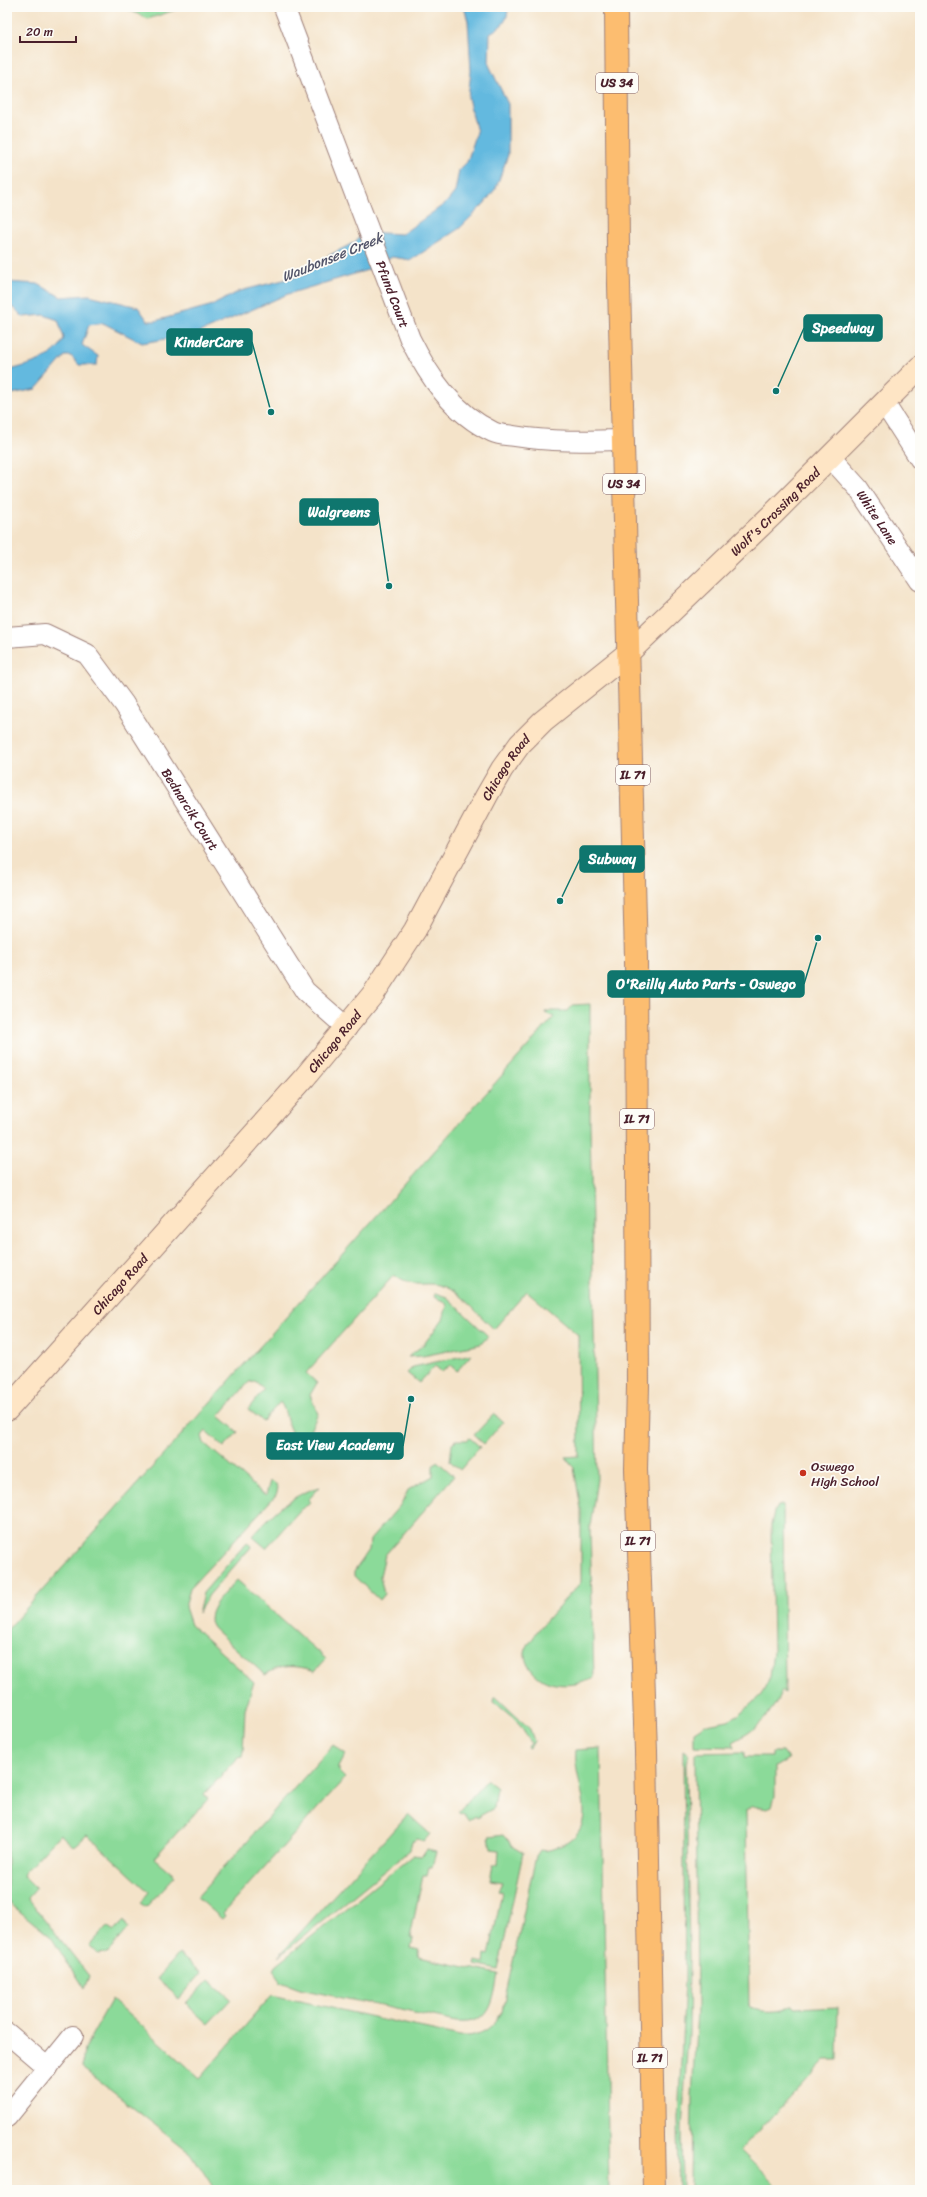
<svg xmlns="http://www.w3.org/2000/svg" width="927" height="2197" viewBox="0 0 927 2197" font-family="Sriracha,sans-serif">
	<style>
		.green { fill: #8bda99; stroke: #6a7c62 }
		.water { fill: #63b9df; stroke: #566c85 }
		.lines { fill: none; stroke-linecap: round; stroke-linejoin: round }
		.street-casing { stroke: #9f817a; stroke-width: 22 }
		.secondary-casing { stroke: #9f817a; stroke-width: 24 }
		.primary-casing { stroke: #9f817a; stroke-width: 24 }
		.street { stroke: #fff; stroke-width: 20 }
		.secondary { stroke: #fee5c5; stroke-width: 22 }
		.primary { stroke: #fcbd6f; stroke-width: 22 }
		.poi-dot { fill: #c8321e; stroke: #fdfcf7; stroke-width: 1.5 }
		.labels { text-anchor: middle; stroke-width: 3.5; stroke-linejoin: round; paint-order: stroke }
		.shield { fill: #fdfcf7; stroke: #806168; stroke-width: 1 }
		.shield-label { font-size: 12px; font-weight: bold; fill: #4a1f2b }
		.street-label { font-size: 13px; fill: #4a1f2b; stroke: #fdfcf7 }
		.poi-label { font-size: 13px; fill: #4a1f2b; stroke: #fdfcf7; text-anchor: start }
		.water-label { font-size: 14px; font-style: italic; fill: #53556a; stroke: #fdfcf7 }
		.leader { fill: none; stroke: #0f766e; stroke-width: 1.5 }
		.callout-dot { fill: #0f766e; stroke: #fdfcf7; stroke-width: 1.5 }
		.callout { fill: #0f766e; stroke: #0f766e; stroke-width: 1.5 }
		.callout-label { font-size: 14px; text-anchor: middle; font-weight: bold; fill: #fff }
	</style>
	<rect width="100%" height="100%" fill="#fdfcf7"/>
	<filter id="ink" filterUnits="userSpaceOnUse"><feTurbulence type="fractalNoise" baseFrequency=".025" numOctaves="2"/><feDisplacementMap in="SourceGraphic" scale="8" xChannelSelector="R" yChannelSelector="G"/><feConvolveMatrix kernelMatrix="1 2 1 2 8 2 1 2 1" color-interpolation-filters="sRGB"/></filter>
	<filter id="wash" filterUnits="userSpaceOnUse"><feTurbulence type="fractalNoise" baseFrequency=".012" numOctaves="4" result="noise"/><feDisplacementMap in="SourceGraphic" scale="16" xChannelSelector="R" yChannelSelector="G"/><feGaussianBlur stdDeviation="0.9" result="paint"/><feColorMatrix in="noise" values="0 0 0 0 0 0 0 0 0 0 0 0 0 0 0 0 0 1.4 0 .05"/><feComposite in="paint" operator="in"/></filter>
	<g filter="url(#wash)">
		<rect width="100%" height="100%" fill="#f4e3c9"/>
		<g class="green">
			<path d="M123 7H184L148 19Z"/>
			<path d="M590 1004V1123L597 1479 590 1527 594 1678C580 1685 558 1688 543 1680 534 1674 525 1666 525 1654 525 1639 570 1595 581 1582V1509L574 1468 566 1457 579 1456 578 1335 527 1291 494 1329C479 1316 465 1296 447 1288 427 1278 415 1292 394 1275L306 1373 317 1383 310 1395 318 1414 300 1451 294 1448 287 1439 291 1431C285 1421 288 1413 280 1402L263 1421 248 1409 264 1389 255 1381 249 1382 219 1416 238 1432 224 1447 206 1431 202 1436 204 1443 261 1492 266 1495 270 1481 276 1484 278 1488 276 1495 190 1588 185 1607 191 1625 254 1682 245 1710 243 1752 242 1757 238 1758 204 1794 208 1799 154 1858 175 1876 146 1907 140 1903 149 1892 87 1835 76 1845 73 1846 60 1834 24 1873 23 1876 36 1889 28 1898 89 1976 84 1989 51 1937 7 1901V1630L554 1017 545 1013 546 1011H568L573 1005Z"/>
			<path d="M435 1293 447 1297 488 1336 481 1344 423 1356 408 1357 424 1344 443 1319 447 1306 445 1302 434 1297Z"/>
			<path d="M472 1354 457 1371 450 1365 442 1372 435 1366 419 1383 407 1373 413 1367Z"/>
			<path d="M494 1414 503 1422 484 1444 474 1435Z"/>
			<path d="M470 1438 480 1447 460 1470 450 1461 452 1444 456 1440H467Z"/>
			<path d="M437 1461 454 1476 385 1555 380 1576 384 1594 379 1600 354 1576V1572L369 1550 370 1540 402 1503 408 1490 433 1476V1466Z"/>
			<path d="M320 1487 308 1500 310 1502 303 1509 302 1508 266 1548 252 1536C272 1514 290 1495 320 1487Z"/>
			<path d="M783 1505 785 1693 782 1691C771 1715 757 1730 733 1742L735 1747 694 1746V1732L707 1724 728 1720 740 1714 761 1695 770 1677 773 1651 771 1525 774 1512 777 1506Z"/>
			<path d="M247 1542 252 1546 209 1595 198 1613 203 1593Z"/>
			<path d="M237 1580 326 1659 315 1671C297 1665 281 1664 265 1675L214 1629C200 1613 227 1591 237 1580Z"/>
			<path d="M495 1696 530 1729 534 1741 530 1748 528 1747 531 1743 517 1721 494 1702Z"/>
			<path d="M333 1745 346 1754 338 1767V1771L345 1778 223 1913 225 1916 222 1919 197 1897Z"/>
			<path d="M601 1748 609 2190H215L191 2153 82 2068 84 2049 112 1999 200 2078 272 1995 460 2036C480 2037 492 2029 502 2012L536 1856 540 1850C548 1852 556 1848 564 1844 603 1823 572 1782 576 1750Z"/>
			<path d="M683 1750 688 1754 686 1763 689 1956 688 2035 682 2129 683 2190H679L678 2118 685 1981Z"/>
			<path d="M744 1752V1757H772V1752H783L788 1759 775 1767V1797L772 1807 767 1809 752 1806 746 1811 749 2005 751 2008C759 2012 774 2012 783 2010 787 2009 787 2007 792 2006L796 2009 838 2007 837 2060H825L740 2150 780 2190H691L692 2096 697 2010 695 1753Z"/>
			<path d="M487 1780 497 1788 494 1808 476 1818 475 1816 468 1820 463 1813 460 1814 458 1812Z"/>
			<path d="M408 1814 430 1834 424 1841 417 1839 412 1842 410 1850 278 1957Z"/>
			<path d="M503 1835 513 1847 523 1853 498 1970 475 1965 476 1961 484 1963 485 1954 489 1955 502 1892 498 1891 502 1882 490 1880 493 1865H498L499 1850 491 1849 489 1837Z"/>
			<path d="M427 1850 436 1852 432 1867H429L427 1875H423L410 1938 413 1939 411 1948 420 1950 418 1957 498 1974C493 2001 491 2025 457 2022L300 1989 281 1982 273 1970 275 1966 413 1855 421 1856Z"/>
			<path d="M124 1921 128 1928 107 1953 98 1954 89 1946 106 1928 108 1927 114 1931Z"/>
			<path d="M179 1954 201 1973 179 1998 157 1979Z"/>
			<path d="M209 1980 231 1999 208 2024 186 2004Z"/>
		</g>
		<path class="water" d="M464 7H508C508 22 502 26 490 33L489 65 508 104V155L496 188 484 204 460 228 411 260 392 257 371 269 288 294 196 334 142 343 103 323 89 325 82 345 98 356 97 365H79L71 356H65L36 389 7 395V371C27 365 56 359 64 338L58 320 44 315 23 317 14 308 7 305V282L38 284 61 297 89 295 138 307 148 321H155L213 305 240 291 307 274 328 256 355 242 364 232 402 234 446 203 455 192 459 170 467 162 477 132 468 98 471 71 468 21Z"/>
	</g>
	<g filter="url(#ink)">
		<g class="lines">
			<defs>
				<g id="street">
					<path id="s1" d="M284 7 410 339C429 377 453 413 493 432 499 435 508 435 514 436 550 442 587 441 623 440"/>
					<path d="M884 403 920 459"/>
					<path id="s2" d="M830 457 858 488 920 581"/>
					<path id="s3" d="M7 637 45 634 87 654 124 704 305 991 347 1028"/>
					<path d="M7 2033 48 2068"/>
					<path d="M7 2117 73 2036"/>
				</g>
				<g id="secondary">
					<path id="s4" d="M7 1410 305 1077 374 993 415 930 487 795 502 769 520 744 543 721 628 653 773 514 920 367"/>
				</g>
				<path id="primary" d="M616 7 618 245 636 958 638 1386 636 1469 646 1751 654 2190"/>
			</defs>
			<use href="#street" class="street-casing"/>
			<use href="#secondary" class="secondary-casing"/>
			<use href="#primary" class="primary-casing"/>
			<use href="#street" class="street"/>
			<use href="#secondary" class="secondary"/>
			<use href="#primary" class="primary"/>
		</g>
	</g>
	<circle class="poi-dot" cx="803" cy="1473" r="4"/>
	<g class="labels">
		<g class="shield">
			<rect x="596" y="73" width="42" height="20" rx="3"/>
			<rect x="603" y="474" width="42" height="20" rx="3"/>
			<rect x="616" y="765" width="34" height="20" rx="3"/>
			<rect x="620" y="1109" width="34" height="20" rx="3"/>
			<rect x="621" y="1531" width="34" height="20" rx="3"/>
			<rect x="633" y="2048" width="34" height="20" rx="3"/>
		</g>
		<g class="shield-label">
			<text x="617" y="87">US 34</text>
			<text x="624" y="488">US 34</text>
			<text x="633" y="779">IL 71</text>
			<text x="637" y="1123">IL 71</text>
			<text x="638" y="1545">IL 71</text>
			<text x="650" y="2062">IL 71</text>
		</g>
		<g class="street-label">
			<text dy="5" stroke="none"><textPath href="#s1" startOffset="307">Pfund Court</textPath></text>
			<text dy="5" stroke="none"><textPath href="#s4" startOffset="1190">Wolf's Crossing Road</textPath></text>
			<text dy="5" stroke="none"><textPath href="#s2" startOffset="77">White Lane</textPath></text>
			<text dy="5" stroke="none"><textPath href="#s4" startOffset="817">Chicago Road</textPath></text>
			<text dy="5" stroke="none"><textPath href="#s3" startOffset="271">Bednarcik Court</textPath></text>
			<text dy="5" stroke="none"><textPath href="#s4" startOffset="493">Chicago Road</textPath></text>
			<text dy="5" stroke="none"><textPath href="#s4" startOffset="169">Chicago Road</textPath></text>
		</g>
		<g class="poi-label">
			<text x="811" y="1471">Oswego<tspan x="811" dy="15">High School</tspan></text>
		</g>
		<g class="water-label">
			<text transform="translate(332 257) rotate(-22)" y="5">Waubonsee Creek</text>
		</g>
	</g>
	<path class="leader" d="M776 391L804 328M271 412L252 342M389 586L378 512M560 901L580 859M818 938L804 984M411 1399L403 1446"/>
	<g class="callout-dot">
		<circle cx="776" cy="391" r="4"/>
		<circle cx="271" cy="412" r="4"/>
		<circle cx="389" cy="586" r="4"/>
		<circle cx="560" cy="901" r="4"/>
		<circle cx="818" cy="938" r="4"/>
		<circle cx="411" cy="1399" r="4"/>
	</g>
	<g class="callout">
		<rect x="804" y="315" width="78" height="26" rx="4"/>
		<rect x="167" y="329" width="85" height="26" rx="4"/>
		<rect x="300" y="499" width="78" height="26" rx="4"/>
		<rect x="580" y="846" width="64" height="26" rx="4"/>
		<rect x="608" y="971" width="196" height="26" rx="4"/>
		<rect x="267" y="1433" width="136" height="26" rx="4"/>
	</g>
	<g class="callout-label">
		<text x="843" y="333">Speedway</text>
		<text x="209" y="347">KinderCare</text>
		<text x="339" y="517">Walgreens</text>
		<text x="612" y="864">Subway</text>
		<text x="706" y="989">O'Reilly Auto Parts - Oswego</text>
		<text x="335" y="1450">East View Academy</text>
	</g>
	<rect width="927" height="2197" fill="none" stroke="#fdfcf7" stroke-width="24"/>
	<path d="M20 36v6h56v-6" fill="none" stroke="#4a1f2b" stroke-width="2"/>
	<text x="26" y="36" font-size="12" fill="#4a1f2b" stroke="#fdfcf7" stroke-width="3" paint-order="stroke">20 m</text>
</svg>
